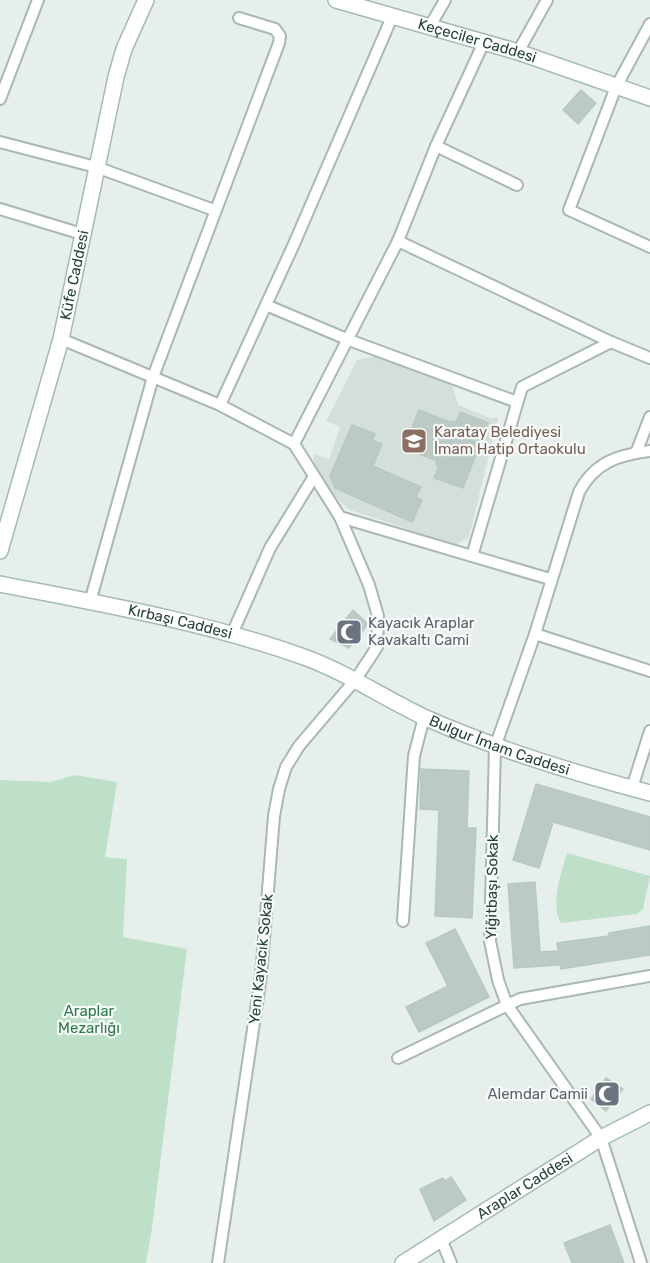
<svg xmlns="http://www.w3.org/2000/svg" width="650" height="1263" viewBox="0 0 650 1263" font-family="Rubik,sans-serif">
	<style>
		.built { fill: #d4dfda }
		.green { fill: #bfe0c8 }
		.building { fill: #bbcac4; stroke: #b8c9c2; stroke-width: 1.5 }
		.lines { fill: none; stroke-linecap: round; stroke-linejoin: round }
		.street-casing { stroke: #a8b8b2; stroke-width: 14 }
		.secondary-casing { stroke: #a4bbb3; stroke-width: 18 }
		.street { stroke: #fff; stroke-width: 10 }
		.secondary { stroke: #fff; stroke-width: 15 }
		.labels { text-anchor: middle; stroke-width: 4.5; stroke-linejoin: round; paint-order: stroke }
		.street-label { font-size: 15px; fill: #24423a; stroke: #f7fbf9 }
		.education-label { font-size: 15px; fill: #785e54; stroke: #f7fbf9; text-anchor: start }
		.worship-label { font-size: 15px; fill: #5b616d; stroke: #f7fbf9; text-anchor: start }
		.park-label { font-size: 15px; fill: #2d7a4b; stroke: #f7fbf9 }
	</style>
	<rect width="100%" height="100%" fill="#e6efeb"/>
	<path class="built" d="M374 356 452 385 458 405 490 418H498L469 537 455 545 350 510 332 494 316 471 313 454 329 459 340 427 326 421 357 360Z"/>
	<g class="green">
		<path d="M75 775 117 782 105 857 127 859 123 937 187 949 152 1228 146 1263H0V780L51 782Z"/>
		<path d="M567 853 650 876 643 909 637 914 561 923C550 903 561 874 567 853Z"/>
	</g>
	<g class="building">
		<path d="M581 90 596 103 578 124 563 110Z"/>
		<path d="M419 410 452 423 453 421 456 422 460 412 488 423 463 488 434 478 439 466 436 465 437 461 404 448Z"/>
		<path d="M352 425 375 434 372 440 382 444 373 466 421 487 416 497 422 500 412 522 335 488 330 476Z"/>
		<path d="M353 610 368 624 349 648 330 639Z"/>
		<path d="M421 769 469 771 467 828H476L472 918 435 916 439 810 420 809Z"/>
		<path d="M536 784 650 817V850L553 822 539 868 513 860Z"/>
		<path d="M535 882 540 952 558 951 557 943 609 936V933L650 926V955L561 969 560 965 514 968 508 884Z"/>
		<path d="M455 929 489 997 419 1032 406 1007 448 986 426 943Z"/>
		<path d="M606 1078 623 1089 606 1111 591 1099Z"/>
		<path d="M451 1177 466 1200 434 1221 420 1189 443 1178 445 1181Z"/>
		<path d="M610 1225 624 1263H572L564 1243Z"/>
	</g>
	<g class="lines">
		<defs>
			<g id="street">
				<path d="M650 24 616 87 569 210 650 247"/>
				<path d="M429 28 445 0"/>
				<path d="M518 52 547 0"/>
				<path d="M0 99 38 0"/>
				<path d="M0 142 96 167 214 210"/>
				<path d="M436 146 517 185"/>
				<path d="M0 209 82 234"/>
				<path d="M398 241 611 342 650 358"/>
				<path d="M266 305 349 340 517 402"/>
				<path d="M61 339 220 405 294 444 340 517 369 585 378 616 377 647 356 679 299 746 286 767 279 789 274 816 261 976 218 1263"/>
				<path d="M220 405 294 244 392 17"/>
				<path d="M294 444 398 241 436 146 484 42"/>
				<path d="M636 453 650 417"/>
				<path d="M340 517 550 579"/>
				<path d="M472 556 522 387 611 342"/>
				<path d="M90 602 153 377 279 43 280 36 275 29 239 18"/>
				<path d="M232 634 270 548 313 478"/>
				<path d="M535 634 650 671"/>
				<path d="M632 788 650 731"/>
				<path d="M403 921 414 756 424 717"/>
				<path d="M398 1058 520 999 650 976"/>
				<path d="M441 1239 451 1263"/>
				<path d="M641 1263 601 1138 507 1005 498 980 490 941 495 747 535 634 579 492C595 462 618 455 650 451"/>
			</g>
			<g id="secondary">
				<path id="s1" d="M336 0 518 52 650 98"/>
				<path id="s2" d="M0 551 61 339 116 77 124 49 146 0"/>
				<path id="s3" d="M0 584C102 604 206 622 304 657 348 673 385 699 426 718 498 750 574 773 650 793"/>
				<path id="s4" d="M403 1263 601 1138 650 1113"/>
			</g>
		</defs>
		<use href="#street" class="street-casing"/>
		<use href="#secondary" class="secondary-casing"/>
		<use href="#street" class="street"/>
		<use href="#secondary" class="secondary"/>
	</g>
	<defs>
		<symbol id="school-square" viewBox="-11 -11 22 22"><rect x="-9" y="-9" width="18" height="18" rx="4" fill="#8d6e63" stroke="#f7fbf9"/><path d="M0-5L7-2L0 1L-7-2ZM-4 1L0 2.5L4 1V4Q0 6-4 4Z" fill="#fff"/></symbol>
		<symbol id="mosque-square" viewBox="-11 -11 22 22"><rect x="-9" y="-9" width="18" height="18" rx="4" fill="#6b7280" stroke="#f7fbf9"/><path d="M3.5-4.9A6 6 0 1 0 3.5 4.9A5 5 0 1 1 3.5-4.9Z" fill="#fff"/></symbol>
	</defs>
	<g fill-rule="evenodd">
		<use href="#school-square" x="399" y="426" width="30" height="30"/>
		<use href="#mosque-square" x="334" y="617" width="30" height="30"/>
		<use href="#mosque-square" x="592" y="1079" width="30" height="30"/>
	</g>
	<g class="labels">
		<g class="street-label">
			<text dy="5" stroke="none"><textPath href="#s1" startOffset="147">Keçeciler Caddesi</textPath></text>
			<text dy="5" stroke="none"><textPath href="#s2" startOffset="286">Küfe Caddesi</textPath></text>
			<text dy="5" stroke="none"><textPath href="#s3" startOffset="184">Kırbaşı Caddesi</textPath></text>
			<text dy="5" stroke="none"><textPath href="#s3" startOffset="528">Bulgur İmam Caddesi</textPath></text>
			<text transform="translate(492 887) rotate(-89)" y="5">Yiğitbaşı Sokak</text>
			<text transform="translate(261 959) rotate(-84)" y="5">Yeni Kayacık Sokak</text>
			<text dy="5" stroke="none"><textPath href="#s4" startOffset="144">Araplar Caddesi</textPath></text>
		</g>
		<g class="education-label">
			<text x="434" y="437">Karatay Belediyesi<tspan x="434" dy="17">İmam Hatip Ortaokulu</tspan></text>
		</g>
		<g class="worship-label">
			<text x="368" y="628">Kayacık Araplar<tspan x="368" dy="17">Kavakaltı Cami</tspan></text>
			<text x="588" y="1099" text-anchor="end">Alemdar Camii</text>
		</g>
		<g class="park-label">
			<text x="89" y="1016">Araplar<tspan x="89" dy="17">Mezarlığı</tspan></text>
		</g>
	</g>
</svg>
